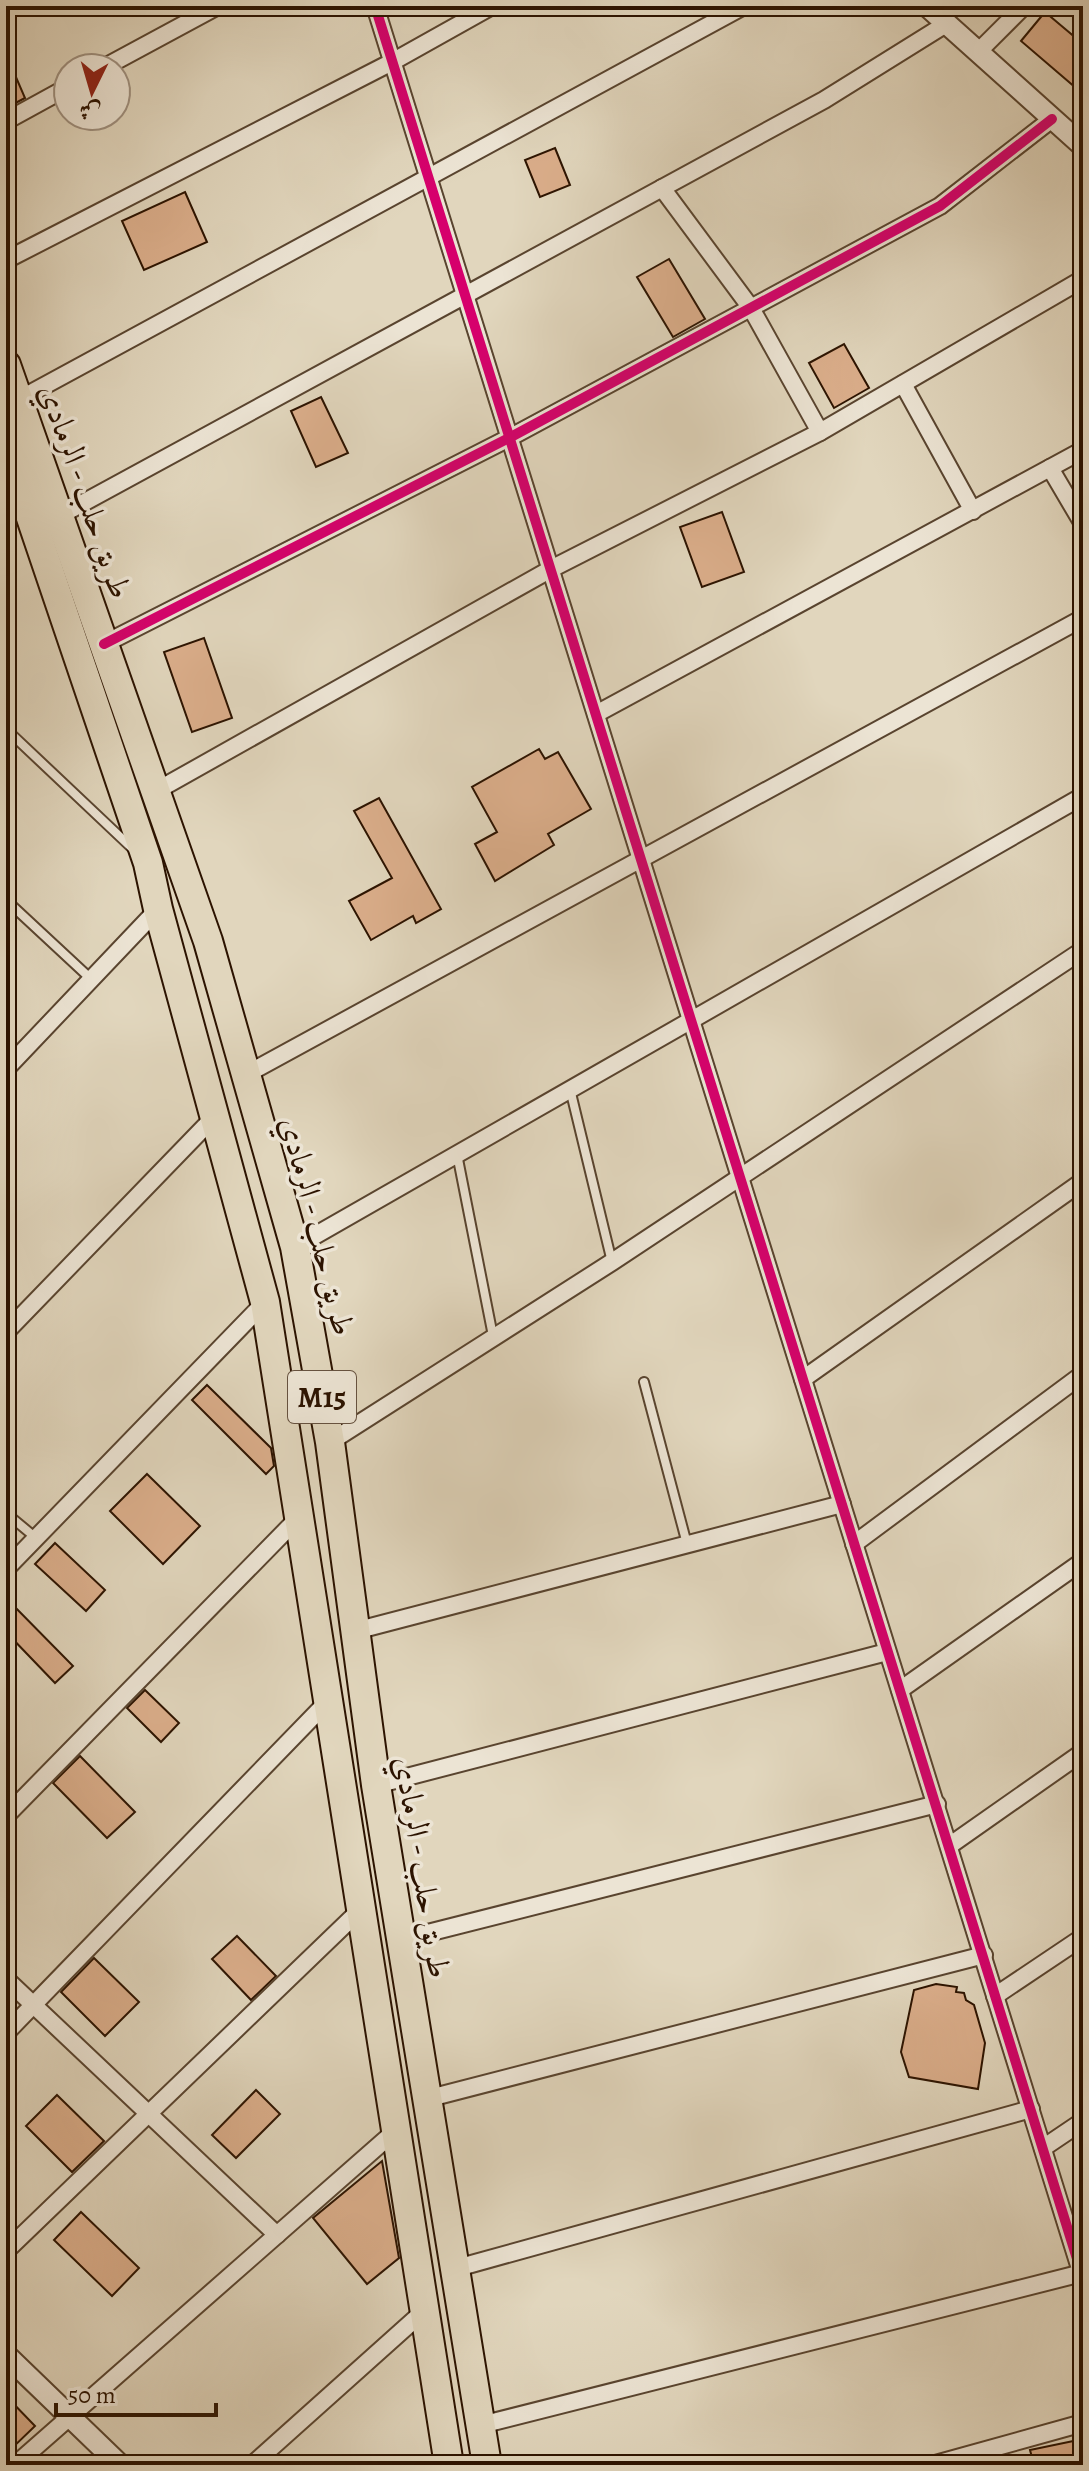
<svg xmlns="http://www.w3.org/2000/svg" width="1089" height="2471" viewBox="0 0 1089 2471" font-family="Alegreya,Amiri,serif">
	<style>
		.building { fill: #dbae8b; stroke: #2c1300; stroke-width: 2 }
		.lines { fill: none; stroke-linecap: round; stroke-linejoin: round }
		.service-casing { stroke: #59442f; stroke-width: 12 }
		.minor-casing { stroke: #59442f; stroke-width: 20 }
		.tertiary-casing { stroke: #59442f; stroke-width: 24 }
		.trunk-casing { stroke: #2c1300; stroke-width: 32 }
		.service { stroke: #ece4d4; stroke-width: 8 }
		.minor { stroke: #ece4d4; stroke-width: 16 }
		.tertiary { stroke: #ece4d4; stroke-width: 20 }
		.trunk { stroke: #e1d6bd; stroke-width: 28 }
		.cycleway-casing { stroke: #ece4d4; stroke-width: 15 }
		.cycleway { stroke: #d6006c; stroke-width: 10 }
		.labels { text-anchor: middle; stroke-width: 7; stroke-linejoin: round; paint-order: stroke }
		.shield { fill: #ece4d4; stroke: #665240; stroke-width: 2 }
		.shield-label { font-size: 30px; font-weight: bold; fill: #2c1300 }
		.street-label { font-size: 32px; fill: #2c1300; stroke: #ece4d4 }
	</style>
	<rect width="100%" height="100%" fill="#e1d6bd"/>
	<filter id="stains"><feTurbulence type="fractalNoise" baseFrequency=".0025" numOctaves="4"/><feColorMatrix values="0 0 0 0 .2 0 0 0 0 .09 0 0 0 0 .02 0 0 0 .5 -.17"/></filter>
	<radialGradient id="worn" r=".72"><stop offset=".6" stop-color="#630" stop-opacity="0"/><stop offset="1" stop-color="#630" stop-opacity=".3"/></radialGradient>
	<g class="building">
		<path d="M1045 12 1083 44V94L1021 41Z"/>
		<path d="M6 54 25 98 6 108Z"/>
		<path d="M555 148 570 185 540 197 525 160Z"/>
		<path d="M185 192 207 242 144 270 122 221Z"/>
		<path d="M669 259 705 319 673 337 637 277Z"/>
		<path d="M844 344 869 388 834 408 809 363Z"/>
		<path d="M321 397 348 453 316 467 291 411Z"/>
		<path d="M722 512 744 572 702 587 680 527Z"/>
		<path d="M204 638 232 718 192 732 164 652Z"/>
		<path d="M539 749 545 759 558 752 591 809 548 834 554 845 495 881 475 844 497 832 472 787Z"/>
		<path d="M379 798 441 909 416 923 413 916 371 940 349 901 392 878 354 811Z"/>
		<path d="M207 1385 271 1448 274 1466 266 1474 192 1400Z"/>
		<path d="M147 1474 200 1526 163 1564 110 1511Z"/>
		<path d="M55 1543 105 1590 86 1611 35 1564Z"/>
		<path d="M6 1598 73 1666 55 1683 6 1632Z"/>
		<path d="M145 1690 179 1723 161 1742 127 1708Z"/>
		<path d="M80 1756 135 1812 107 1838 53 1783Z"/>
		<path d="M237 1936 276 1976 251 2000 212 1959Z"/>
		<path d="M94 1958 139 2002 105 2036 61 1992Z"/>
		<path d="M936 1984 957 1987 956 1992 964 1993 966 2000 974 2005 985 2043 978 2089 909 2077 901 2052 914 1990Z"/>
		<path d="M256 2090 280 2114 236 2158 212 2135Z"/>
		<path d="M57 2095 104 2141 72 2172 26 2126Z"/>
		<path d="M382 2161 399 2258 367 2284 313 2218Z"/>
		<path d="M81 2212 139 2268 112 2296 54 2240Z"/>
		<path d="M6 2396 35 2426 6 2454Z"/>
		<path d="M1083 2439V2465H1034L1030 2450Z"/>
	</g>
	<g class="lines">
		<defs>
			<g id="service">
				<path d="M6 729 133 849"/>
				<path d="M6 900 91 979"/>
				<path d="M570 1089 612 1262"/>
				<path d="M457 1154 493 1336"/>
				<path d="M644 1382 687 1544"/>
				<path d="M6 1513 36 1538"/>
			</g>
			<g id="minor">
				<path d="M375 6 1083 2278"/>
				<path d="M978 52 1024 6"/>
				<path d="M103 68 218 6"/>
				<path d="M6 121 68 87"/>
				<path d="M662 188 751 308 820 432"/>
				<path d="M6 260 392 62 492 6"/>
				<path d="M903 384 973 511"/>
				<path d="M18 400 744 6"/>
				<path d="M1050 468 1083 524"/>
				<path d="M59 516 824 100 946 24"/>
				<path d="M104 644 509 438 940 206 1052 119"/>
				<path d="M596 714 1083 450"/>
				<path d="M156 791 551 569 820 432 1083 279"/>
				<path d="M6 1069 158 909"/>
				<path d="M245 1075 1083 618"/>
				<path d="M295 1247 1083 796"/>
				<path d="M6 1332 216 1115"/>
				<path d="M803 1379 1083 1181"/>
				<path d="M330 1442 612 1262 1083 950"/>
				<path d="M854 1544 1083 1374"/>
				<path d="M6 1569 265 1302"/>
				<path d="M355 1631 842 1504"/>
				<path d="M900 1690 1083 1561"/>
				<path d="M376 1785 887 1652"/>
				<path d="M6 1816 301 1515"/>
				<path d="M949 1846 1083 1752"/>
				<path d="M400 1940 937 1804"/>
				<path d="M6 1979 277 2235"/>
				<path d="M995 1996 1083 1937"/>
				<path d="M6 2033 329 1700"/>
				<path d="M426 2099 984 1955"/>
				<path d="M1043 2148 1083 2121"/>
				<path d="M6 2251 359 1911"/>
				<path d="M457 2268 1031 2109"/>
				<path d="M481 2425 1082 2273"/>
				<path d="M15 2465 394 2132"/>
				<path d="M252 2465 424 2311"/>
				<path d="M932 2465 1083 2423"/>
			</g>
			<g id="tertiary">
				<path d="M927 6 1083 146"/>
				<path d="M6 2355 120 2465"/>
			</g>
			<g id="trunk">
				<path d="M6 365 208 941 295 1247 330 1442 376 1785 487 2465"/>
				<path d="M6 444 148 863 158 909 265 1302 449 2465"/>
			</g>
		</defs>
		<use href="#service" class="service-casing"/>
		<use href="#minor" class="minor-casing"/>
		<use href="#tertiary" class="tertiary-casing"/>
		<use href="#trunk" class="trunk-casing"/>
		<use href="#service" class="service"/>
		<use href="#minor" class="minor"/>
		<use href="#tertiary" class="tertiary"/>
		<use href="#trunk" class="trunk"/>
		<defs>
			<g id="cycleway">
				<path d="M375 6 1083 2278"/>
				<path d="M104 644 509 438 940 206 1052 119"/>
			</g>
		</defs>
		<use href="#cycleway" class="cycleway-casing"/>
		<use href="#cycleway" class="cycleway"/>
	</g>
	<g class="labels">
		<rect class="shield" x="288" y="1371" width="68" height="52" rx="6"/>
		<g class="shield-label">
			<text x="322" y="1407">M15</text>
		</g>
		<g class="street-label">
			<text transform="translate(86 491) rotate(71)" y="11">طريق حلب - الرمادي</text>
			<text transform="translate(318 1226) rotate(76)" y="11">طريق حلب - الرمادي</text>
			<text transform="translate(423 1867) rotate(81)" y="11">طريق حلب - الرمادي</text>
		</g>
	</g>
	<rect width="1089" height="2471" fill="none" stroke="#e1d6bd" stroke-width="32"/>
	<rect x="8" y="8" width="1073" height="2455" fill="none" stroke="#2c1300" stroke-width="4"/>
	<rect x="16" y="16" width="1057" height="2439" fill="none" stroke="#2c1300" stroke-width="2"/>
	<g transform="translate(92 92) rotate(185)"><circle r="38" fill="#ece4d4" stroke="#9f907f" stroke-width="2"/>
	<path d="M0-6L14 30L0 20L-14 30Z" fill="#8f2418"/>
	<text y="-12" font-size="22" font-weight="bold" text-anchor="middle" fill="#2c1300">ش</text>
	</g>
	<path d="M56 2403v12h160v-12" fill="none" stroke="#2c1300" stroke-width="4"/>
	<text x="68" y="2403" font-size="24" fill="#2c1300" stroke="#ece4d4" stroke-width="6" paint-order="stroke">50 m</text>
	<rect width="100%" height="100%" filter="url(#stains)"/>
	<rect width="100%" height="100%" fill="url(#worn)"/>
</svg>
